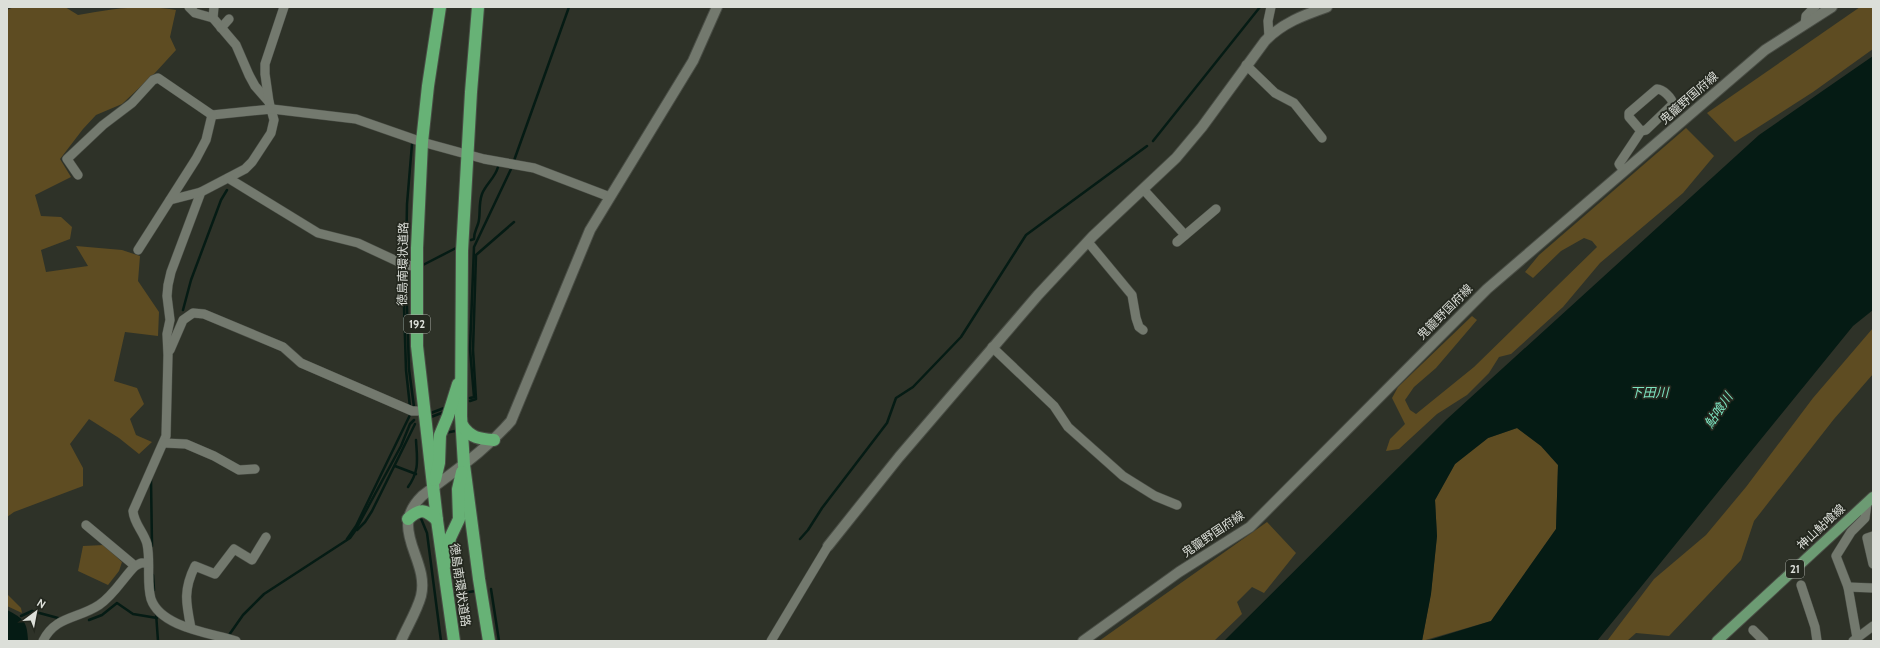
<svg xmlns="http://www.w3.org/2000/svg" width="1880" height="648" viewBox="0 0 1880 648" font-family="Cabin,'Noto Sans JP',sans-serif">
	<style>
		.green { fill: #5e4c22 }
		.water { fill: #051b14 }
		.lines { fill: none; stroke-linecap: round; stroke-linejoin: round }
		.stream { stroke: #051b14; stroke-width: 2.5 }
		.street-casing { stroke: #494d45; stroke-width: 10 }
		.secondary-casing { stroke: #494d45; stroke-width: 12 }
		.primary-casing { stroke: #494d45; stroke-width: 12 }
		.highway-casing { stroke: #494d45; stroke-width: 14 }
		.street { stroke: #73796e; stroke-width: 9 }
		.secondary { stroke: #73796e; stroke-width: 10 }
		.primary { stroke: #6c9b73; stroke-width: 10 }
		.highway { stroke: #67b276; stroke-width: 12 }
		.labels { text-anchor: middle; stroke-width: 3.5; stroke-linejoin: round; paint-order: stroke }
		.shield { fill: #24281f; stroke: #a5a8a1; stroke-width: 1 }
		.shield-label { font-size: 11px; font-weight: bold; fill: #dcdfd9 }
		.street-label { font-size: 12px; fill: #dcdfd9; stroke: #24281f }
		.water-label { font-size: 13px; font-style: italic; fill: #7de4c1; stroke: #24281f }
	</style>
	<rect width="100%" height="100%" fill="#2e3228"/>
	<g class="green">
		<path d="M14 7H65L78 15C113 9 141 4 176 10L170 37 176 50 154 74 122 104 96 115 83 129 60 159 71 177 35 195 41 216 61 217 72 227 70 239 41 250 46 272 88 266 76 246 122 250 140 256 138 281 159 312 158 336 125 332 114 381 137 388 144 404 130 419 136 435 152 442 139 454 119 438 89 419 70 444 83 468V486L14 512 7 517V10Z"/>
		<path d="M1860 7H1873V49L1813 92 1735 142 1707 113Z"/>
		<path d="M1686 128 1714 156 1683 193 1600 263 1563 307 1511 354 1499 357 1489 373 1467 395 1437 414 1399 449 1386 451 1390 439 1405 424 1392 398 1398 387 1472 316 1477 320 1436 368 1414 387 1405 400 1410 410 1416 414 1474 367 1597 247 1592 241 1584 238 1561 251 1533 278 1525 272 1539 255Z"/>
		<path d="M1873 328V374L1834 419 1754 521 1741 560 1669 636 1636 633 1627 641H1607L1654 579 1706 535 1746 487 1813 398Z"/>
		<path d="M1517 428 1541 446 1558 465 1556 529 1491 621 1422 641 1431 593 1437 536 1435 500 1455 464 1488 438Z"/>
		<path d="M1267 522 1296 553 1264 593 1252 587 1237 602 1242 614 1214 641H1099Z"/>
		<path d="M104 545 122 562 119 571 108 585 78 571 83 546Z"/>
		<path d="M7 594 21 608 22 613 7 606Z"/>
	</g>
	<g class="water">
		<path d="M1873 56V310L1853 326 1597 641H1426L1491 621 1556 529 1558 465 1541 446 1517 428 1488 438 1455 464 1435 500 1437 536 1431 594 1422 641H1224L1447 419 1759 135Z"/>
		<path d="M7 610C24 619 27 621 28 641H7Z"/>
	</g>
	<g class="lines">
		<g class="stream">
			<path d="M1153 141 1260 7"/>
			<path d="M471 240 474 239C474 232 476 230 478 224 481 216 478 205 482 194 486 184 495 178 498 167"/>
			<path d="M406 259 407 204 412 144"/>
			<path d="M421 266 456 248"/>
			<path d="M403 274 406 370 410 407"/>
			<path d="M406 277 409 369 414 407"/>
			<path d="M183 310 191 280 221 200 227 190"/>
			<path d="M470 398 474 397 470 349 474 247 511 169 569 7"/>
			<path d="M470 401 476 399 473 350 476 255 514 222"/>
			<path d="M431 413 444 408"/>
			<path d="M431 417 444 412"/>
			<path d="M445 433 455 431"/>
			<path d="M395 466 416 474"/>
			<path d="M151 479 152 546"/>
			<path d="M408 487C420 470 417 459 416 440"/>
			<path d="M420 516 427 533 441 641"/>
			<path d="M357 530 365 522 372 511 415 424"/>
			<path d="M347 539 356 526 410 415"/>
			<path d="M800 539 808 530 822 508 887 423 896 398 913 387 961 337 1026 235 1147 146"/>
			<path d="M153 575 154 590"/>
			<path d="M491 589 499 641"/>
			<path d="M452 595 475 591"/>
			<path d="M156 613 158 641"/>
			<path d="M21 616 32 611 58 618"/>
			<path d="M89 620 102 615 117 603 133 614 157 618"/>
			<path d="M229 635 243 615 264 594 350 538 355 531 401 446 410 424 414 420"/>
		</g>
		<defs>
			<g id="street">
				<path d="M189 7 195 13 213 18"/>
				<path d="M214 7 213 18 236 45 249 75 255 86 269 102 274 120 271 133 252 162 245 169 201 192 171 272 168 285 167 296 170 320 167 334 168 355 166 436 133 511C134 524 144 532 147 544 151 562 146 582 151 599 161 628 212 633 236 641"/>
				<path d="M1805 24 1806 16 1815 7"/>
				<path d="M221 28 229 19"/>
				<path d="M1269 37 1268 21 1271 7"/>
				<path d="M1246 65 1275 93 1294 103 1322 138"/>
				<path d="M269 102 265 74V64L284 7"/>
				<path d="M1624 171 1619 164 1641 131 1646 130 1673 104C1672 98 1663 89 1657 89L1629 113V117L1641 131"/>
				<path d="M78 175 67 159 103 125 132 103 153 80 158 78 212 115 272 109 356 119 422 142 484 159 534 168 610 197"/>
				<path d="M228 178 318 233 358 243 403 264 417 267"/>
				<path d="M1143 189 1185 235"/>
				<path d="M170 200 201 192"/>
				<path d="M1088 242 1132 295 1136 318 1139 327 1143 330"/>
				<path d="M1177 242 1216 209"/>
				<path d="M138 250 196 159 206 140 212 115"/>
				<path d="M992 347 1054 406 1068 427 1123 476 1155 496 1177 505"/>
				<path d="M170 350 183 320 193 313 204 314 283 347 301 363 412 411H424"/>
				<path d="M164 443 186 444 214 456 239 470 255 469"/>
				<path d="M86 525 135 566"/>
				<path d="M1873 536 1867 538 1873 564"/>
				<path d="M1801 585 1815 627 1817 641"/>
				<path d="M1848 587 1873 588"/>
				<path d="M191 628C186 603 183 590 195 566L215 574 234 549 252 560 266 537"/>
				<path d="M1753 630 1764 641"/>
				<path d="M1857 638 1873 626"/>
				<path d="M43 641C55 616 78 619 99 605 114 595 123 578 135 566L141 563H148"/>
				<path d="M771 641 828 546"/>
				<path d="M1853 641 1857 638 1848 587 1836 556 1851 532 1865 518 1867 503"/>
			</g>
			<g id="secondary">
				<path d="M828 546 899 457 1038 295 1093 236 1176 158 1202 127 1265 41C1282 23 1304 15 1327 7"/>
				<path d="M401 641C407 627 417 611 421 596 430 559 387 530 422 496 454 471 484 452 511 421L590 230 693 61 717 7"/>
				<path d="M1083 641 1179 572 1250 527 1487 289 1765 50 1832 7"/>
			</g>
			<path id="primary" d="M1717 641 1873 497"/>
			<g id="highway">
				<path d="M440 7 428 86 422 142 417 248V346L437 520 454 641"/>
				<path d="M478 7 471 92 462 251 461 416 464 465 479 579 489 641"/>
				<path d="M462 425C470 438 480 439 494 440"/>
				<path d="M435 480 439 463 440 435 448 416 458 384"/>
				<path d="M408 519C420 508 425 509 437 520"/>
				<path d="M445 564 450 538 459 519 458 489 462 472"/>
			</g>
		</defs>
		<use href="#street" class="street-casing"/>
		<use href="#secondary" class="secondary-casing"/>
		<use href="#primary" class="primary-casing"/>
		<use href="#highway" class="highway-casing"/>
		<use href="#street" class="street"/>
		<use href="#secondary" class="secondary"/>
		<use href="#primary" class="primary"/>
		<use href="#highway" class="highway"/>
	</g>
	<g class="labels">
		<g class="shield">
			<rect x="404" y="315" width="26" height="18" rx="3"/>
			<rect x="1786" y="560" width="18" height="18" rx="3"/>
		</g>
		<g class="shield-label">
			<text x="417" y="328">192</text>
			<text x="1795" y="573">21</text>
		</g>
		<g class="street-label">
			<text transform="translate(1689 98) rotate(-41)" y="4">鬼籠野国府線</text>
			<text transform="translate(403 264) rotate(-89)" y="4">徳島南環状道路</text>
			<text transform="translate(1445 312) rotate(-45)" y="4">鬼籠野国府線</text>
			<text transform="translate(1821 527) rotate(-43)" y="4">神山鮎喰線</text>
			<text transform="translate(1213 534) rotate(-34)" y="4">鬼籠野国府線</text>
			<text transform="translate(460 585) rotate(82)" y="4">徳島南環状道路</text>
		</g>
		<g class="water-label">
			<text x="1649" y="397">下田川</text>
			<text transform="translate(1718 410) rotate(-56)" y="5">鮎喰川</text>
		</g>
	</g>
	<rect width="1880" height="648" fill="none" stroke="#dcdfd9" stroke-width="16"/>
	<g transform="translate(36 612) rotate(32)" stroke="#24281f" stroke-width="3" paint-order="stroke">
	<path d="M0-3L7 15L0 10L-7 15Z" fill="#dcdfd9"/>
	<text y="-6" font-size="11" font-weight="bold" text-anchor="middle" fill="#dcdfd9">N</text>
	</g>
</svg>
